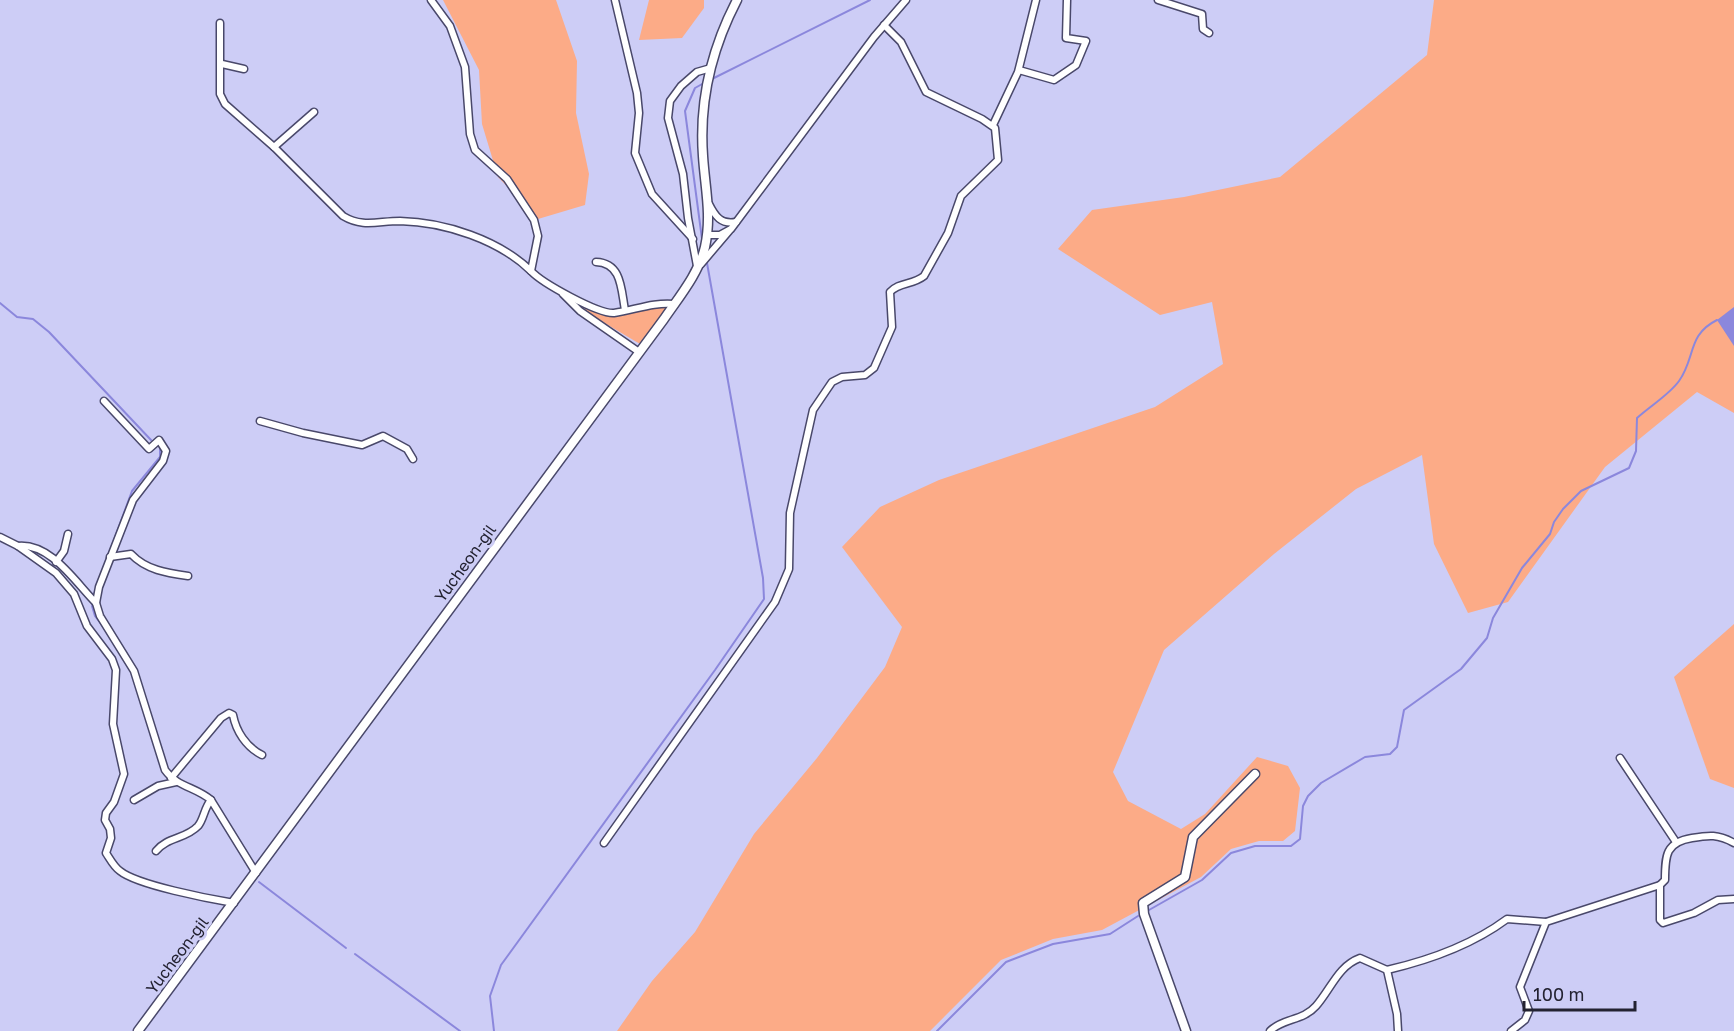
<svg xmlns="http://www.w3.org/2000/svg" width="1734" height="1031" viewBox="0 0 1734 1031" font-family="'Golos Text',sans-serif">
	<style>
		.green { fill: #fcab87 }
		.water { fill: #8b87dc }
		.lines { fill: none; stroke-linecap: round; stroke-linejoin: round }
		.stream { stroke: #8b87dc; stroke-width: 2 }
		.minor-casing { stroke: #49486a; stroke-width: 9 }
		.tertiary-casing { stroke: #49486a; stroke-width: 11 }
		.minor { stroke: #fff; stroke-width: 6 }
		.tertiary { stroke: #fff; stroke-width: 8 }
		.labels { text-anchor: middle; stroke-width: 6; stroke-linejoin: round; paint-order: stroke }
		.street-label { font-size: 16px; fill: #232231; stroke: #cdcdf6 }
	</style>
	<rect width="100%" height="100%" fill="#cdcdf6"/>
	<g class="green">
		<path d="M443 0H556L577 61 576 113 589 174 585 205 538 219 498 177 482 124 479 70Z"/>
		<path d="M649 0H704V8L682 38 639 40Z"/>
		<path d="M1434 0H1734V413L1697 392 1605 467 1508 602 1468 613 1434 544 1422 455 1356 489 1274 554 1164 650 1113 772 1128 801 1181 829 1205 814 1257 757 1288 766 1300 788 1295 831 1283 841H1259L1231 849 1201 877 1102 930 1053 939 1001 960 930 1031H617L652 981 695 932 754 834 817 758 885 667 902 627 842 547 880 507 939 480 1155 407 1223 364 1212 302 1160 315 1058 249 1092 210 1184 197 1280 177 1427 55Z"/>
		<path d="M580 304 605 315 668 307 640 344 591 315Z"/>
		<path d="M1734 624V788L1710 779 1674 677Z"/>
	</g>
	<path class="water" d="M1734 307V346L1717 320Z"/>
	<g class="lines">
		<g class="stream">
			<path d="M712 79 870 0"/>
			<path d="M702 239 685 111 695 88 704 83"/>
			<path d="M0 303 17 317 33 319 49 332 151 440"/>
			<path d="M93 597 132 491 160 457V447"/>
			<path d="M92 606 95 616 105 629"/>
			<path d="M259 882 346 948"/>
			<path d="M1149 910 1202 880 1231 853 1255 846H1291L1300 839 1303 806 1308 796 1321 783 1365 757 1390 754 1397 747 1404 710 1461 669 1487 638 1493 618 1522 568 1550 534 1554 522 1563 509 1581 491 1629 468 1636 451 1637 418C1650 406 1669 395 1679 381 1696 357 1687 335 1717 320"/>
			<path d="M355 954 460 1031"/>
			<path d="M494 1031 490 996 501 965 715 670 764 599 763 578 707 263"/>
			<path d="M937 1031 1006 962 1053 944 1110 934 1138 916"/>
		</g>
		<defs>
			<g id="minor">
				<path d="M431 0 450 26 465 67 470 134 475 150 507 179 534 220 538 236 531 271C542 283 598 314 614 313 635 310 653 302 674 304"/>
				<path d="M615 0 637 93 639 113 635 153 652 194 693 239"/>
				<path d="M1158 0 1202 14 1203 29 1209 33"/>
				<path d="M220 23V94L225 104 274 147 343 216C363 228 378 221 400 221 445 222 499 240 531 271"/>
				<path d="M222 64 244 69"/>
				<path d="M1019 70 1054 80 1076 65 1086 41 1066 38 1067 0"/>
				<path d="M993 125 1018 72 1036 0"/>
				<path d="M274 147 314 112"/>
				<path d="M709 204C715 216 721 225 736 222"/>
				<path d="M707 235H720L731 229 874 37 906 0"/>
				<path d="M596 262C622 263 621 289 625 310"/>
				<path d="M701 264 729 231"/>
				<path d="M697 266 688 218 683 174 668 118 670 101 681 86 697 72 711 68"/>
				<path d="M563 294 580 311 639 352"/>
				<path d="M104 401 149 449 159 440 166 451 163 461 133 500 99 587 96 603 100 616 134 671 165 770C177 787 196 787 211 800L256 873"/>
				<path d="M260 421 303 433 362 445 383 436 407 449 413 459"/>
				<path d="M0 537 18 546 56 573 74 594 87 626 112 659 116 670 113 724 124 774 114 802 106 813 105 820 110 829 111 838 106 853C110 859 114 867 120 871 137 885 210 899 234 903"/>
				<path d="M18 546C51 543 75 582 96 603"/>
				<path d="M110 557 131 554C146 570 167 573 188 576"/>
				<path d="M56 562 64 551 68 534"/>
				<path d="M1620 758 1676 842"/>
				<path d="M171 778 221 718 229 713 233 715C236 731 246 747 262 755"/>
				<path d="M134 800 158 786 176 782"/>
				<path d="M604 843 775 602 789 569 790 513 813 410 832 382 842 377 865 375 874 368 892 327 890 292C899 282 913 285 924 276L948 233 961 196 998 160 995 128 982 119 926 92 901 42 884 25"/>
				<path d="M1734 843C1718 834 1709 835 1692 838 1666 842 1665 855 1665 880L1660 885V920L1663 923 1694 913 1718 900 1734 899"/>
				<path d="M156 851C167 837 186 839 198 826 204 819 204 808 211 800"/>
				<path d="M1387 970 1397 1014 1398 1031"/>
				<path d="M1270 1031C1283 1018 1303 1021 1316 1006 1331 989 1338 966 1360 958L1387 970C1430 960 1472 945 1507 919L1546 922"/>
				<path d="M1511 1031 1525 1020 1529 1011 1520 987 1546 922 1660 885"/>
			</g>
			<g id="tertiary">
				<path d="M138 1031 664 319C679 297 699 273 705 247 712 215 705 188 703 156 699 101 712 48 737 0"/>
				<path d="M1186 1031 1144 914 1143 903 1185 877 1193 837 1255 774"/>
			</g>
		</defs>
		<use href="#minor" class="minor-casing"/>
		<use href="#tertiary" class="tertiary-casing"/>
		<use href="#minor" class="minor"/>
		<use href="#tertiary" class="tertiary"/>
	</g>
	<g class="labels">
		<g class="street-label">
			<text transform="translate(465 563) rotate(-54)" y="6">Yucheon-gil</text>
			<text transform="translate(177 955) rotate(-53)" y="6">Yucheon-gil</text>
		</g>
	</g>
	<path d="M1524 1001v9h111v-9" fill="none" stroke="#232231" stroke-width="3"/>
	<text x="1533" y="1001" font-size="18" fill="#232231" stroke="#cdcdf6" stroke-width="4.5" paint-order="stroke">100 m</text>
</svg>
